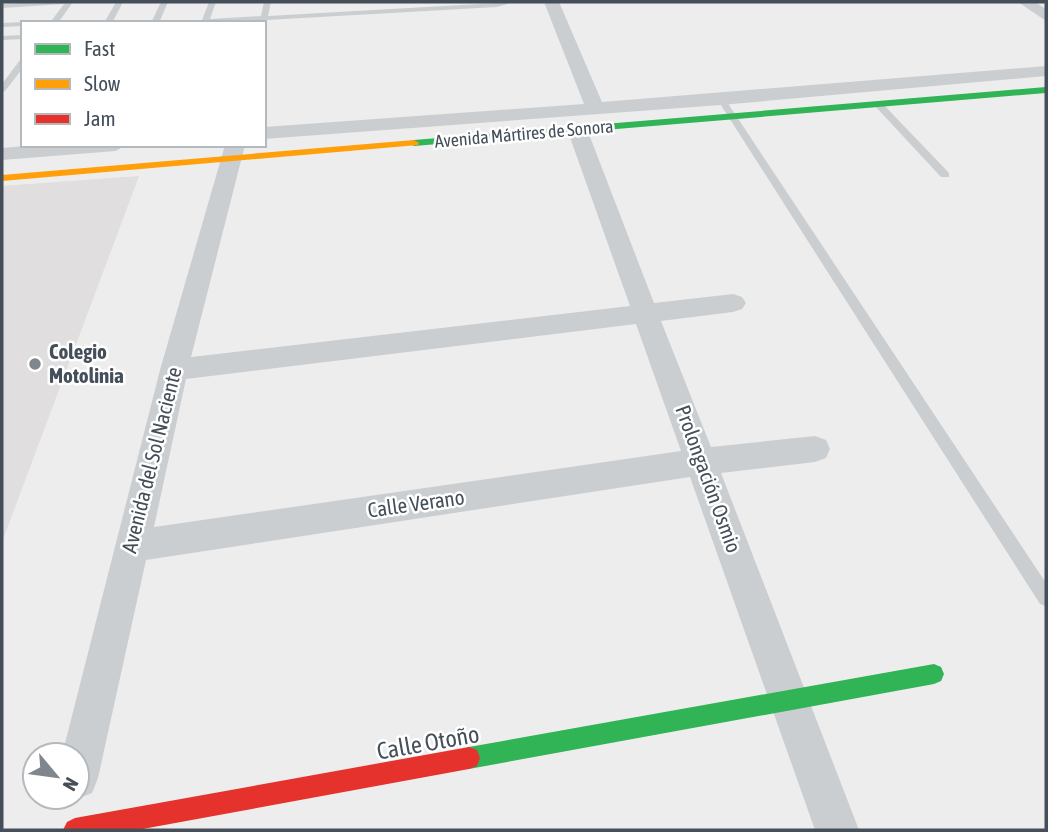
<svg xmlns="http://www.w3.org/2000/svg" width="1048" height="832" viewBox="0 0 1048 832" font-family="'Asap Condensed',sans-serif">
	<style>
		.education { fill: #e0dedf }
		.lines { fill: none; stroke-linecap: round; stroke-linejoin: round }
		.lane { fill: #cbced1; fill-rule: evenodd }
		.street { fill: #cbced1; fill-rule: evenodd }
		.fast { fill: #30b455; fill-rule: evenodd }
		.slow { fill: #ff9f0a; fill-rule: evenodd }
		.jam { fill: #e5322d; fill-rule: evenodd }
		.poi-dot { fill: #80868d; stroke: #fff; stroke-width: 2.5 }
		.labels { text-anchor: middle; stroke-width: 5; stroke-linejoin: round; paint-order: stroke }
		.far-street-label { font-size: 18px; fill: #444f5a; stroke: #fff }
		.poi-label { font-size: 21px; font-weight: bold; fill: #444f5a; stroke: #fff; text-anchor: start }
		.street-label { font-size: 21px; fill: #444f5a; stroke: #fff }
		.near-street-label { font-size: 24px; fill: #444f5a; stroke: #fff }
	</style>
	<rect width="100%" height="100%" fill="#eeeded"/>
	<path class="education" d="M139 176 2 542V186Z"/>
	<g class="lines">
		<g class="lane">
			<path d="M36 2H73L58 23H33L52 20 64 4 2 8V4Z"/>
			<path d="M116 2H123L112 23H104Z"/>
			<path d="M161 2H168L159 23H151Z"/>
			<path d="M209 2H216L210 19 261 16 264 2H271L268 16 514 2 497 7 267 20 264 25 260 21 181 23 202 20Z"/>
			<path d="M23 22 26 23H23V26L2 27V23Z"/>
			<path d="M23 35V39L2 40V36Z"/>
			<path d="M20 60H23V68L5 91 2 92V84Z"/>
			<path d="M718 97 725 99 1046 583V606L1040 604 717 99Z"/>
			<path d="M875 102H881L949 173V177H941L875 106Z"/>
		</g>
		<g class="street">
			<path d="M544 2H559L602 102 1046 66V76L721 105 264 139V127L584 104Z"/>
			<path d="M1018 2H1035L1046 9V21Z"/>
			<path d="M577 123 587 129 654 303 733 294 742 297 746 303 742 309 733 312 661 321 711 447 815 436 826 440 830 449 826 458 815 462 721 473 859 830H815L690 477 146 560 98 778 92 793 77 799 72 797H77V755H62L160 370 225 145H245L191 357 630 306 567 129ZM636 324 681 451 154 527 186 379Z"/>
			<path d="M35 145H126L116 151 2 160V148Z"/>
		</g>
		<g class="fast">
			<path d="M1046 87V93L414 146 409 143 414 140Z"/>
			<path d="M934 664 941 667 944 674 941 681 934 684 469 769 461 766 458 758 461 750 469 747Z"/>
		</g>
		<path class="slow" d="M414 140 419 143 418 145 2 181V175Z"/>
		<path class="jam" d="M469 747 477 750 480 758 477 766 469 769 137 830H63L67 822 75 818Z"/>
	</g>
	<circle class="poi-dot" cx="35" cy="364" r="7"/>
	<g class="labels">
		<g class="far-street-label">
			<text transform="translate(524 134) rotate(-5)" y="6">Avenida Mártires de Sonora</text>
		</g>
		<g class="poi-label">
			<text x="49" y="359">Colegio<tspan x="49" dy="24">Motolinia</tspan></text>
		</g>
		<g class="street-label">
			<text transform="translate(152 460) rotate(-76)" y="7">Avenida del Sol Naciente</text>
			<text transform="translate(708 479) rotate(70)" y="7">Prolongación Osmio</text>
			<text transform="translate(416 504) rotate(-8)" y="7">Calle Verano</text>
		</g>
		<g class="near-street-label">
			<text transform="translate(428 743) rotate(-10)" y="8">Calle Otoño</text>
		</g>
	</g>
	<rect width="1048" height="832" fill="none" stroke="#444f5a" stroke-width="7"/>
	<rect x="21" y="21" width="245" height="126" fill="#ffffff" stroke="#b4b9bd" stroke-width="2"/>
	<rect x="35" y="44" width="35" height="10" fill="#30b455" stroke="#b4b9bd" stroke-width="2"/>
	<text x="84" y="56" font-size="21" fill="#444f5a">Fast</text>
	<rect x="35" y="79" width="35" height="10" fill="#ff9f0a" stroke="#b4b9bd" stroke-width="2"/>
	<text x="84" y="91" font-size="21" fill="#444f5a">Slow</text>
	<rect x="35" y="114" width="35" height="10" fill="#e5322d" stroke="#b4b9bd" stroke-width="2"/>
	<text x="84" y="126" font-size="21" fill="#444f5a">Jam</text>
	<g transform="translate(56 776) rotate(119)"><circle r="33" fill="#ffffff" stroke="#b4b9bd" stroke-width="2"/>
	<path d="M0-5L12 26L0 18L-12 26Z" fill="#80868d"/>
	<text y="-10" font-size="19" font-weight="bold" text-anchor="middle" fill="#444f5a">N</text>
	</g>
</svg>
